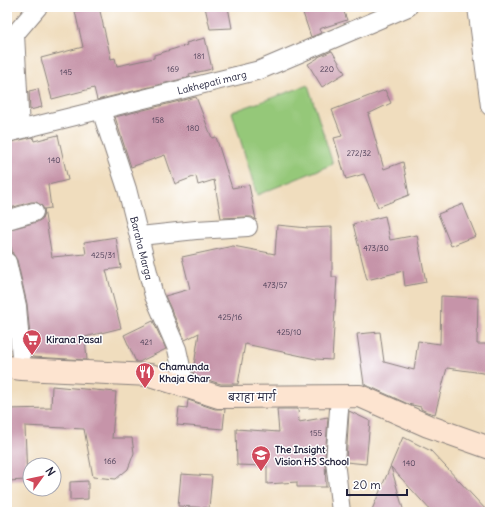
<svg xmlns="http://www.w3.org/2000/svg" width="497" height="519" viewBox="0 0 497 519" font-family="Delius,'Playpen Sans Deva',sans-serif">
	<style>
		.green { fill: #95c879; stroke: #5c755a }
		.building { fill: #c694a9 }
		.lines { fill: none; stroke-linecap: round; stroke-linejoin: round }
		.street-casing { stroke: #89807c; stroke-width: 20 }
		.secondary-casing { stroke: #89807c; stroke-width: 24 }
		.street { stroke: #fff; stroke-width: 18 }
		.secondary { stroke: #fde4d0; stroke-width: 22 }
		.labels { text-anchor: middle; stroke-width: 3; stroke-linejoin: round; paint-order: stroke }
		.number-label { font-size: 8px; fill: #4b3e56 }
		.street-label { font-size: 10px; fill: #22223b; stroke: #fff }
		.poi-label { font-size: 10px; font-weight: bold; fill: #22223b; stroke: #fff; text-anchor: start }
	</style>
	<rect width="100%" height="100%" fill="#fff"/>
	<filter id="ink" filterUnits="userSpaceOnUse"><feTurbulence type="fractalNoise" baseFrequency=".025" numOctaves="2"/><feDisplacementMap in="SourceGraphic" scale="8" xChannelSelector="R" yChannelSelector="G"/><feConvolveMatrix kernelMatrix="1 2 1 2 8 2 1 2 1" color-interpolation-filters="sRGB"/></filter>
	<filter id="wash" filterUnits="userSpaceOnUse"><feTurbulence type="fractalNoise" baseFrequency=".012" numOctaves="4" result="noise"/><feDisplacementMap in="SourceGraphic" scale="16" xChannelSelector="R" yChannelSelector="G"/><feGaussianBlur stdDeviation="0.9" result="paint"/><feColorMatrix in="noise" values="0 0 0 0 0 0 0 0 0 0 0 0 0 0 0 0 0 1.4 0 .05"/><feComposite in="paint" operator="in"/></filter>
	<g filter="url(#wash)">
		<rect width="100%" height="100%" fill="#f0ddbe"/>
		<path class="green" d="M308 85 333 164 257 195 232 112Z"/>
		<g id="blocks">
			<g class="building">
				<path d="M74 7H99L111 59 115 58 117 66 154 58V55L187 45 186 43 205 38 212 69 189 74 190 77 97 100 94 88 52 99 41 58 83 47Z"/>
				<path d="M205 7H228L232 28 210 29Z"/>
				<path d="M311 7H342L347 20 319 29 321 33 311 37 302 10Z"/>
				<path d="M332 51 345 73 322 87 308 64 318 58V57Z"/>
				<path d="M38 89 42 107 30 110 29 91Z"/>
				<path d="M385 90 391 103 368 114 384 169 403 162 409 195 378 207 364 174 346 179 334 138 342 136 332 110Z"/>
				<path d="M196 97 212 138 216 137 232 188 249 185 256 220 252 217H247L221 218 214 180 198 185 196 176 175 184 165 155 131 167 115 117Z"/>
				<path d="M58 135 68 180 48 185 51 208 44 209 52 257 86 254 84 242 116 237 121 268 106 270 121 328 85 337 87 360 32 357 27 304 17 260 13 254 11 246H10L7 230 37 222 42 219 44 214V209L41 205 36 202H31L7 209V143L33 137 34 141Z"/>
				<path d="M463 204 476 236 451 246 438 214Z"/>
				<path d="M385 216 390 240 417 235 426 282 405 286 403 271 367 280 353 224Z"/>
				<path d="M277 225 308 228 332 227V277H337L332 360 316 359 245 344 238 384H221L194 376 193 372 199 333 185 340 165 296 190 289 182 257 233 246 275 254Z"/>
				<path d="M441 296 478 298 477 344H490V374L447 368 435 414 427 412 421 409V407L408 404 364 384 357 334 380 332 384 362 414 370 418 341 440 344Z"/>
				<path d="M153 321 166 349 139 362H136L124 335Z"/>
				<path d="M52 386 116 392 112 438H132L134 453 128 469 116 479 93 477 84 429 25 426 27 480 7 481V409L51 408Z"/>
				<path d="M188 400 215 409H225L223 429 177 425 179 407 187 408Z"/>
				<path d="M277 409H298L299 422 328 417 325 460 326 487H297V482L267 484V466L237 465 236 429 279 432Z"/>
				<path d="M349 411 370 421 366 464 346 462Z"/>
				<path d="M403 437 431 451 488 512H432L391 467 404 512H371Z"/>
				<path d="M181 474 212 476 209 508 178 506Z"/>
				<path d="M88 481V499L70 500V482Z"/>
			</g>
		</g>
	</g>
	<g filter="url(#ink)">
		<use href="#blocks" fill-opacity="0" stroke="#89807c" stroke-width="1"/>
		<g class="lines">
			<defs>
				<g id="street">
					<path d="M477 7 490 106"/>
					<path id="s1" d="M101 110 127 189 154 296 177 349 185 385"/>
					<path d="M20 129 15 34 38 7"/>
					<path id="s2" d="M7 133 260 70 408 7"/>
					<path d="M7 220 34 212"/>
					<path d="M140 236 196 230 248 227"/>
					<path d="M7 262 17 306 22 369"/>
					<path d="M340 397 335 461 341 512"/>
				</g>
				<path id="secondary" d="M7 367 22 369 150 375 219 397 360 396 428 426 490 448"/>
			</defs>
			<use href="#street" class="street-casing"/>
			<use href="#secondary" class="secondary-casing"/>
			<use href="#street" class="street"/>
			<use href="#secondary" class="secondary"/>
		</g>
	</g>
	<defs>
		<symbol id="supermarket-pin" viewBox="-11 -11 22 30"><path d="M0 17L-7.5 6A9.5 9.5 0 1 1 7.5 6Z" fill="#d1495b" stroke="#fff"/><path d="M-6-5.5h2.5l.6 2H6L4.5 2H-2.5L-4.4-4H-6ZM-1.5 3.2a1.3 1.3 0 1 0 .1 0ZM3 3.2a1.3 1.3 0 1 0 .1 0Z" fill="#fff"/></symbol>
		<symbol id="restaurant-pin" viewBox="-11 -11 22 30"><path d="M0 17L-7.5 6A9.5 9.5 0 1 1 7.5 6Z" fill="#d1495b" stroke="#fff"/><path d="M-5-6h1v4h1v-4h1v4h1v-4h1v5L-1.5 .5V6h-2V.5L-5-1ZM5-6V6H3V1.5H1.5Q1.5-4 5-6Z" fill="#fff"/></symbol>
		<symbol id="school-pin" viewBox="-11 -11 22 30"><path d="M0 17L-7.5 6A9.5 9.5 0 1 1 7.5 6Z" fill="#d1495b" stroke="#fff"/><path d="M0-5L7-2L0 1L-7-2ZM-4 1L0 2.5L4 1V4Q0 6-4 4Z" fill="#fff"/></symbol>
	</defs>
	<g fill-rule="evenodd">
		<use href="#supermarket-pin" x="21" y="328" width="22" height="30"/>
		<use href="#restaurant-pin" x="134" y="361" width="22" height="30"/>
		<use href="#school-pin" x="250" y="444" width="22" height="30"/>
	</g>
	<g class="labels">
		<g class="number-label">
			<text x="199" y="59">181</text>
			<text x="173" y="72">169</text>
			<text x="327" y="72">220</text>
			<text x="66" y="75">145</text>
			<text x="158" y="123">158</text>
			<text x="193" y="131">180</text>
			<text x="359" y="156">272/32</text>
			<text x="54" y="163">140</text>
			<text x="376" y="251">473/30</text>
			<text x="103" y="258">425/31</text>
			<text x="275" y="288">473/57</text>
			<text x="230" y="320">425/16</text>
			<text x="289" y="335">425/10</text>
			<text x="146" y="345">421</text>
			<text x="316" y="436">155</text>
			<text x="110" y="464">166</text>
			<text x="409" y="466">140</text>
		</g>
		<g class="street-label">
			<text dy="4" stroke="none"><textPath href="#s2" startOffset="211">Lakhepati marg</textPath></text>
			<text dy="4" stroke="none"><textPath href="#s1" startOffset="144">Baraha Marga</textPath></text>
			<text x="252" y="401">बराहा मार्ग</text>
		</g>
		<g class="poi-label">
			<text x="46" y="343">Kirana Pasal</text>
			<text x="159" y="370">Chamunda<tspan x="159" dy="12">Khaja Ghar</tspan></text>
			<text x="275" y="453">The Insight<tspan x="275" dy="12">Vision HS School</tspan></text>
		</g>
	</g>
	<rect width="497" height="519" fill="none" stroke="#fff" stroke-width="24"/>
	<g transform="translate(42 477) rotate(57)"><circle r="19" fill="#ffffff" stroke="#a7a7b1"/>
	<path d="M0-3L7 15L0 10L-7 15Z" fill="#d1495b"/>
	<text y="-6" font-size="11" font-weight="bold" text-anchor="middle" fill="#22223b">N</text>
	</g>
	<path d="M347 489v6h60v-6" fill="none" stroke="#22223b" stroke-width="2"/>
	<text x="353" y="489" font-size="12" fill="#22223b" stroke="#ffffff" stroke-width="3" paint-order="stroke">20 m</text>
</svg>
